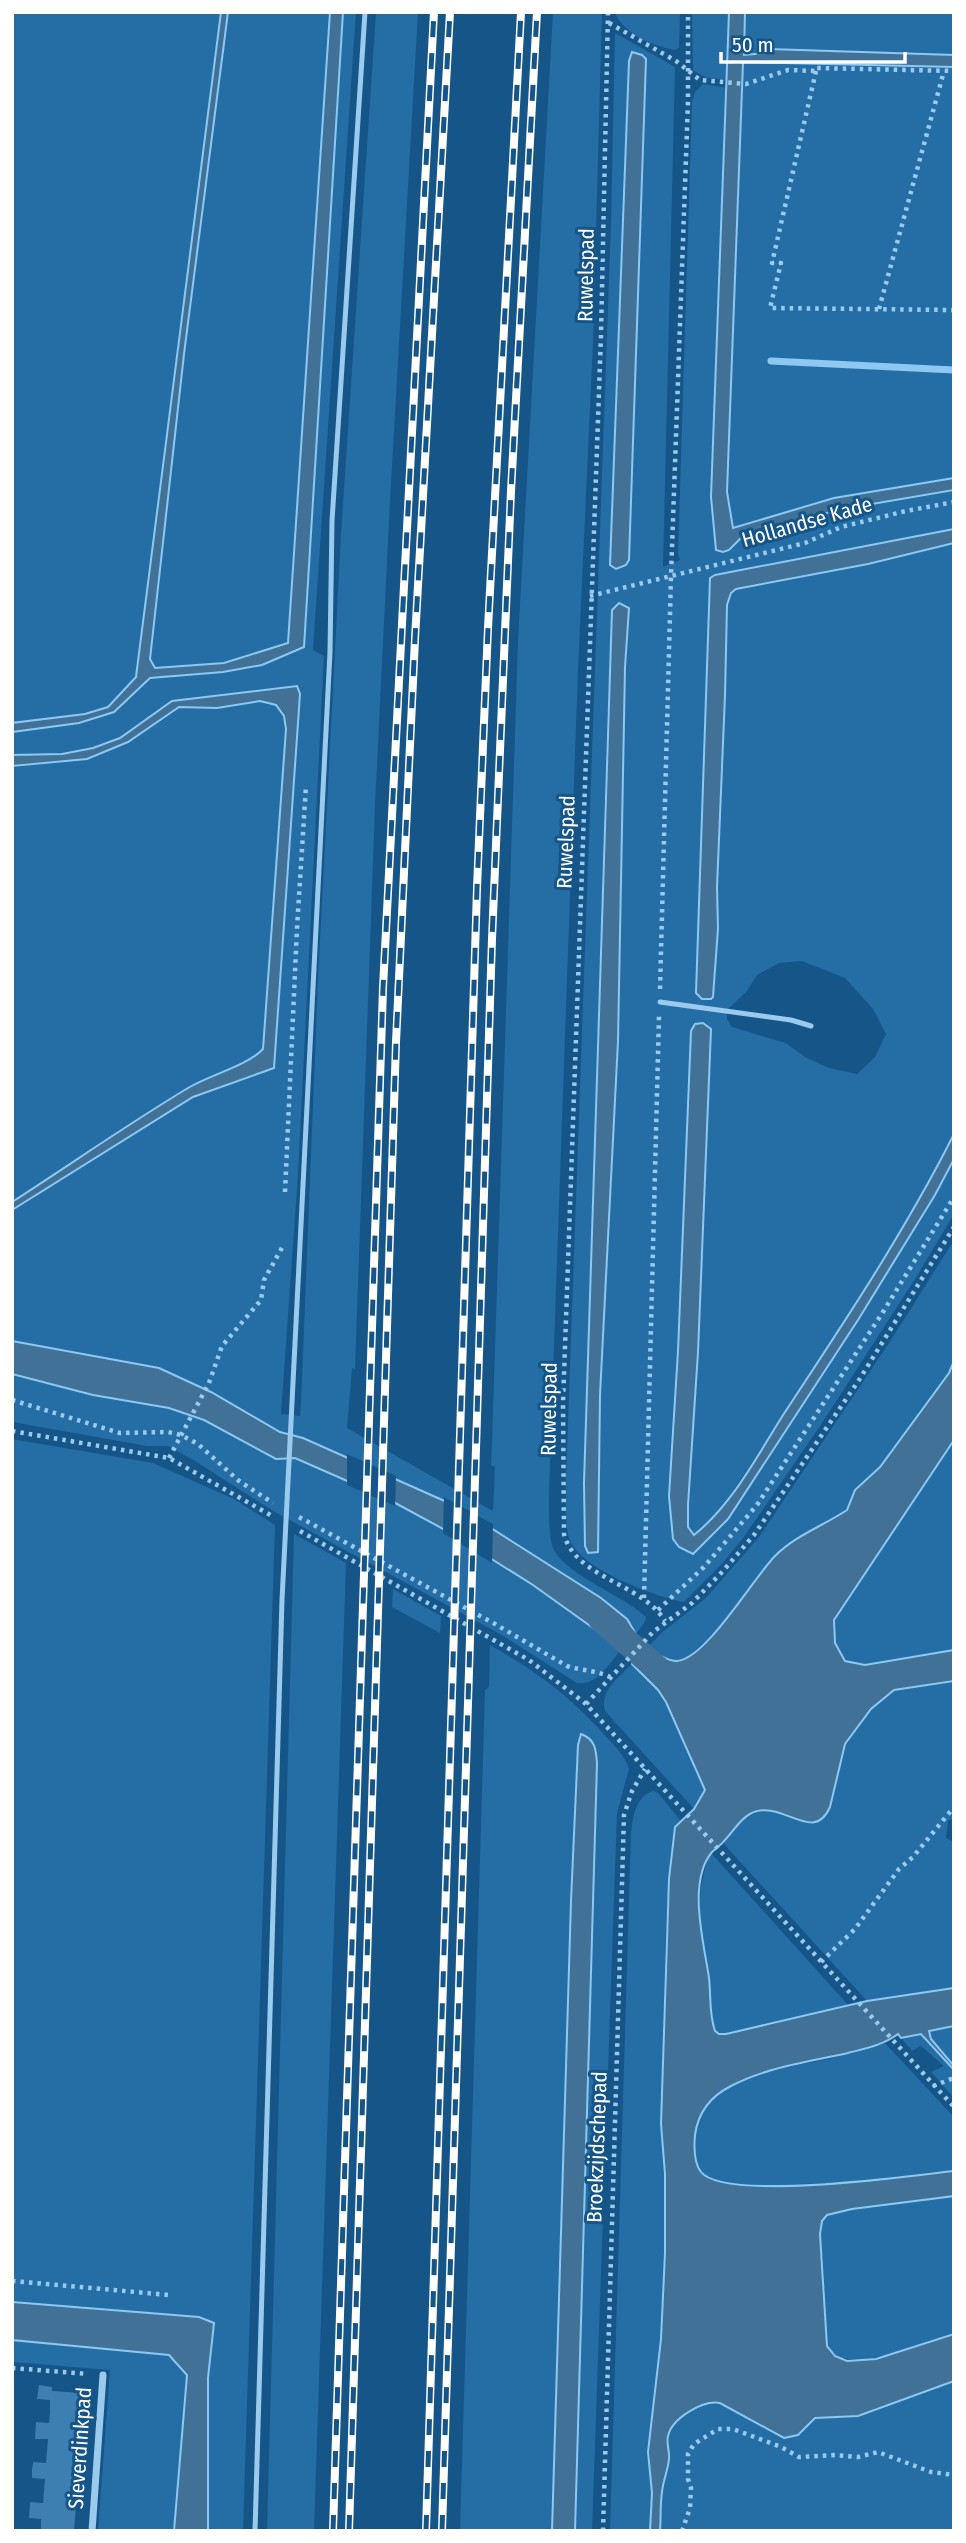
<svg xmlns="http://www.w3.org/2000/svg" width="966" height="2543" viewBox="0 0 966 2543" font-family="'Fira Sans Condensed',sans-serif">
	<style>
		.green { fill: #246ea5; fill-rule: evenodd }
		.water { fill: #417196; stroke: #8cc8f2; stroke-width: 2 }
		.pier { fill: #155587 }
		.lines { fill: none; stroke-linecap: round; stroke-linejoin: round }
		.stream { stroke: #8cc8f2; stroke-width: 7 }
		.canal { stroke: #417196; stroke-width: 26 }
		.building { fill: #3d7fb1 }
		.path { stroke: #9acbef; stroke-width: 4.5; stroke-dasharray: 3.5 5; stroke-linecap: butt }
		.lane { stroke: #9acbef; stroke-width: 5 }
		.street { stroke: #9acbef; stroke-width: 7 }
		.rail-casing { stroke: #fff; stroke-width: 8 }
		.rail { stroke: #155587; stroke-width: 5; stroke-dasharray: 16; stroke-linecap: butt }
		.labels { text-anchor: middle; stroke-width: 6; stroke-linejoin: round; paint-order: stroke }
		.street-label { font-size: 21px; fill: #fff; stroke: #155587 }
	</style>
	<rect width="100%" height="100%" fill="#155587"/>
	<g class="green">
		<path d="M12 12H221L136 678 108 707 85 714 12 723Z"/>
		<path d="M228 12H330L288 644 224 663 154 668 150 659 184 354Z"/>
		<path d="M343 12H356L313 650 324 656 298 1175 281 1414 300 1416 301 1403 318 980 341 534 376 12H418L390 501 375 805 355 1369 352 1368 347 1428 493 1511 495 1467 491 1465 492 1442 518 641 553 12H602L593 342 578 670 550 1459C550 1478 546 1536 554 1550 569 1577 623 1595 646 1617L645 1622 636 1634 632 1625 601 1598 458 1507 303 1438 280 1432 211 1392 159 1368 12 1341V1210L193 1097 274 1068 300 694 297 686 172 701 120 738 93 748 62 754 12 755V732L79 723 114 712 150 678 223 672 262 665 304 647Z"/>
		<path d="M680 12 679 48 674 50C651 45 625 35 615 13Z"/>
		<path d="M692 12H729L727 80 707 78 693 70Z"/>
		<path d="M732 12H954V61L732 55Z"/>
		<path d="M615 33 675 67 663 567 680 560 678 555 692 102 695 92 703 84 727 88 711 497 723 552 728 550 740 538 837 510 954 490V529L715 575 710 579 696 993 698 996 713 997 718 928 717 887 725 695 727 605 731 593 736 589 868 564 954 543V1134L901 1230 802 1387 719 1512 694 1536 688 1528V1505L698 1352 711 1030 703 1023 691 1031 678 1351 669 1496 673 1538 679 1547 693 1554 728 1519 761 1470 858 1320 935 1195 954 1159V1214L917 1276 824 1420 744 1537 720 1566 684 1602C655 1597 578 1568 569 1538 564 1520 567 1497 566 1478L611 223ZM646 59 629 560 626 565H610L629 61ZM629 608 625 667 618 1041 600 1395 598 1552 585 1546 584 1483 607 728 612 610ZM802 961 845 978 873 1009 886 1034 875 1057 857 1074 829 1068 805 1057 786 1043 732 1027 727 1019V1010L746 992 757 975 779 963Z"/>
		<path d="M771 61 954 67V478L834 498 733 528 727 492 743 62Z"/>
		<path d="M260 700 276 705 284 716 286 729 263 1049C246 1066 210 1075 188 1088 128 1124 71 1164 12 1202V766L87 759 128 742 179 707 217 708Z"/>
		<path d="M954 1240V1361L949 1373 880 1467 855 1490 847 1510 758 1576 728 1617 706 1641 686 1658 676 1661 663 1658 648 1647 661 1633 705 1599 759 1537 889 1343Z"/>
		<path d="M12 1374 93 1395 169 1408 204 1420 276 1457 295 1458 409 1506 496 1557 607 1638 620 1651C608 1665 597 1686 577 1683L500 1634 273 1511 195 1461 168 1446H147L12 1422Z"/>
		<path d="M12 1439 153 1463 234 1499 275 1525 243 2531H208V2378L214 2323 199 2317 12 2302Z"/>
		<path d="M954 1440V1650L865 1665 845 1661 835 1643 834 1620Z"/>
		<path d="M294 1534 346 1563 314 2531H267Z"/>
		<path d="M393 1589 441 1616 440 1633 392 1607Z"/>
		<path d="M490 1645C536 1671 567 1694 603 1733 613 1744 625 1755 629 1769L617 1813 592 2531H460L485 1690 489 1687Z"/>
		<path d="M632 1664 658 1690 666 1702 705 1790 694 1809 605 1711C599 1691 619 1677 632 1664Z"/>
		<path d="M954 1681V1819L948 1820 946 1838 954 1842V1988L867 2001 723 1843C755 1802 767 1806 812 1824L830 1807 845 1744 871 1709 894 1690Z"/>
		<path d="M653 1791 658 1793 681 1821 675 1827 672 1844 666 1927 661 2124 665 2174V2253L661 2339 648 2452 652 2493 650 2531H610L631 1833C633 1817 635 1797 653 1791Z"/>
		<path d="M711 1853 849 2006 726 2034H719L715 2031C710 2017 712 2003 710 1988 704 1939 690 1900 711 1853Z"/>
		<path d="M954 2026V2066L931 2039 929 2031Z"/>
		<path d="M921 2034 954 2070V2098L931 2072 944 2066 921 2046 912 2051 901 2038Z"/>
		<path d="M885 2043 954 2117V2172C934 2169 902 2178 881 2180 852 2183 824 2183 796 2184 773 2185 750 2187 727 2184 713 2182 699 2175 696 2160 680 2083 770 2070 824 2060 844 2056 865 2048 885 2043Z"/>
		<path d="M954 2195V2334C929 2342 842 2378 828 2347 824 2339 825 2325 825 2315 824 2288 824 2261 820 2234L822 2221 827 2215 852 2209Z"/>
		<path d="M12 2340 169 2355 187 2375 174 2531H98L110 2370 12 2362Z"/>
		<path d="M954 2381V2531H660L661 2494 670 2457 668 2436 673 2425 682 2417 711 2401 720 2402 767 2430 798 2435 815 2418 858 2416Z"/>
	</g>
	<g class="water">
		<path d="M221 12H228L184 354 150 659 155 668 224 663 288 643 330 12H343L304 647 262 665 223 672 150 678 114 712 79 723 12 732V723L85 714 108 707 136 677Z"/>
		<path d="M729 12H745L744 55 767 53 769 49 954 55V67L743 62 727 492 733 528 834 498 954 478V490L837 510 741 538 729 550 723 552 716 550 711 497Z"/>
		<path d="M632 52 642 55 646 59 629 560 626 565 616 569 610 565 629 61Z"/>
		<path d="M954 529V543L868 564 736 589 731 593 727 605 725 695 717 887 718 928 713 997 711 999H702L696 993 710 578 715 575Z"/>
		<path d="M619 603 629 608 625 667 618 1041 600 1395 598 1552 588 1553 585 1546 584 1483 612 610Z"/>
		<path d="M297 686 300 694 274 1068 193 1097 12 1210V1202C71 1164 128 1124 188 1088 209 1075 247 1066 263 1049L286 729 284 716 276 705 260 701 217 708 179 707 128 742 87 759 12 766V755L62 754 93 748 120 738 172 701Z"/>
		<path d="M703 1023 711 1029 698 1352 688 1505V1527L694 1535C733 1504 758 1454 785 1412 845 1321 905 1231 954 1134V1159L935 1195 858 1320 728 1519 693 1554 679 1547 673 1539 669 1496 678 1351 691 1031 695 1024Z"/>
		<path d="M12 1341 159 1368 211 1392 280 1432 303 1438 458 1507 601 1598 627 1619 636 1634 620 1651 607 1638 533 1585 447 1531 386 1498 295 1458 276 1459 204 1420 169 1408 93 1395 12 1374Z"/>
		<path d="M954 1361V1440L834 1620 835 1643 845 1661 865 1665 954 1650V1681L894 1690 871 1709 845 1744 830 1807C813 1846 781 1797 750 1814 739 1820 733 1832 724 1841 721 1845 716 1848 712 1852 687 1882 704 1943 709 1978 711 1996 709 2015 715 2031L719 2034H726L867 2001 954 1988V2026L929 2031 931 2039 954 2066V2070L921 2034 901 2038 898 2034C883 2045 867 2048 848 2053 809 2062 767 2067 731 2086 711 2096 698 2113 695 2135 694 2146 694 2163 701 2172 725 2202 912 2176 953 2171L954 2196 852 2209 827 2215 822 2221 820 2234 827 2346 835 2356 847 2361 876 2359 954 2334V2381L858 2416 815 2418 798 2435 784 2438 720 2403C703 2400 672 2418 668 2436 666 2443 670 2452 669 2459 668 2470 663 2481 662 2492 660 2504 661 2518 660 2531H650L652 2493 648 2452 661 2339 665 2253V2174L661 2124 669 1879 675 1827 694 1809 705 1790 666 1702 658 1690 632 1664 648 1647C656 1653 666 1661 677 1661 706 1659 754 1577 775 1556 796 1535 823 1526 847 1510L855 1490 880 1467 949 1373Z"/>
		<path d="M581 1734C595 1739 596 1749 597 1763L575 2531H552L571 1901 578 1745Z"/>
		<path d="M12 2302 199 2317 214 2323 208 2378V2531H174L187 2375 169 2355 12 2340Z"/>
	</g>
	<g class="pier">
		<path d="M347 1454 396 1476 395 1506 347 1485Z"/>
		<path d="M444 1497 493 1524 492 1563 443 1533Z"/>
	</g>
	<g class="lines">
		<path class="stream" d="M771 361 954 370"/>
		<path class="canal" d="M601 1619 667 1677"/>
	</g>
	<path class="building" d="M39 2385 52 2387V2391L82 2393V2389H92L90 2416 83 2415 74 2531H41V2519L29 2518 30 2502 43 2503 45 2479 32 2478V2470L33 2462 46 2463 48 2439H35L36 2422 49 2423 50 2413V2400L37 2399Z"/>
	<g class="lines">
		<g class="path">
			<path d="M608 12 601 335 563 1403 564 1534C575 1578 642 1583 665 1621"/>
			<path d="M609 23 676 61 700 80 746 84 788 70 816 71 817 68 954 71"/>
			<path d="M816 71 772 263H781L770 308 954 310"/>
			<path d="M879 309 944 71"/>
			<path d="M590 596 805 543 841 527 906 511 954 502"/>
			<path d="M660 989 671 576 688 101V12"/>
			<path d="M285 1192 297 928 306 786"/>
			<path d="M12 1400 120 1433 168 1432 181 1435 198 1444 239 1481 273 1503"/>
			<path d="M12 1431 169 1458 274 1517"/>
			<path d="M169 1458 209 1383 222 1346 261 1300 264 1280 283 1246"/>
			<path d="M299 1517 495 1624 567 1666C582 1671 596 1670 610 1677"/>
			<path d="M300 1531 529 1660 586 1704 954 2107"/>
			<path d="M644 1598 659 1016"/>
			<path d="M658 1610 704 1567 757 1505 883 1312 954 1197"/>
			<path d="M586 1704 653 1632 692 1603 723 1571 754 1535 859 1380 954 1227"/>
			<path d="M821 1962 855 1929 899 1869 913 1857 954 1807"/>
			<path d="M933 2086 954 2078"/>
			<path d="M12 2281 169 2295"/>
			<path d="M12 2368 88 2374"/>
			<path d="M603 2531 624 1815 632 1791 645 1769"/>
			<path d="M682 2531 690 2508 691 2488 688 2479V2454L694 2444 718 2429H733L781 2447 799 2457 835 2455 858 2457 878 2452 931 2472 954 2475"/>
		</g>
		<g class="lane">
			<path d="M660 1002 791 1020 811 1026"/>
			<path d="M255 2531 282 1600 330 652 332 521 365 12"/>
		</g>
		<path class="street" d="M92 2531 103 2375"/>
		<defs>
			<g id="rail">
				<path d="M333 2531 383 988 434 12"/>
				<path d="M349 2531 396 1042 415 639 450 12"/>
				<path d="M426 2531 477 888 488 628 521 12"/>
				<path d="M442 2531 492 939 511 491 537 12"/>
			</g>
		</defs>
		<use href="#rail" class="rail-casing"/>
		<use href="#rail" class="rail"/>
	</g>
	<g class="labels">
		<g class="street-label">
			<text transform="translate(586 275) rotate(-89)" y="7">Ruwelspad</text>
			<text transform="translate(807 522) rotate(-16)" y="7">Hollandse Kade</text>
			<text transform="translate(566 842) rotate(-88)" y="7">Ruwelspad</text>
			<text transform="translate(549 1409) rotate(-89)" y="7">Ruwelspad</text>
			<text transform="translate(597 2147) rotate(-88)" y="7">Broekzijdschepad</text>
			<text transform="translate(80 2448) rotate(-86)" y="7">Sieverdinkpad</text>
		</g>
	</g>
	<rect width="966" height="2543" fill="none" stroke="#ffffff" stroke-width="28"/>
	<path d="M721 52v10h184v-10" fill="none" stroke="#ffffff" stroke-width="3.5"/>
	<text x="732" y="52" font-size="21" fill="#ffffff" stroke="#155587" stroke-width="5" paint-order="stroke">50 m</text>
</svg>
